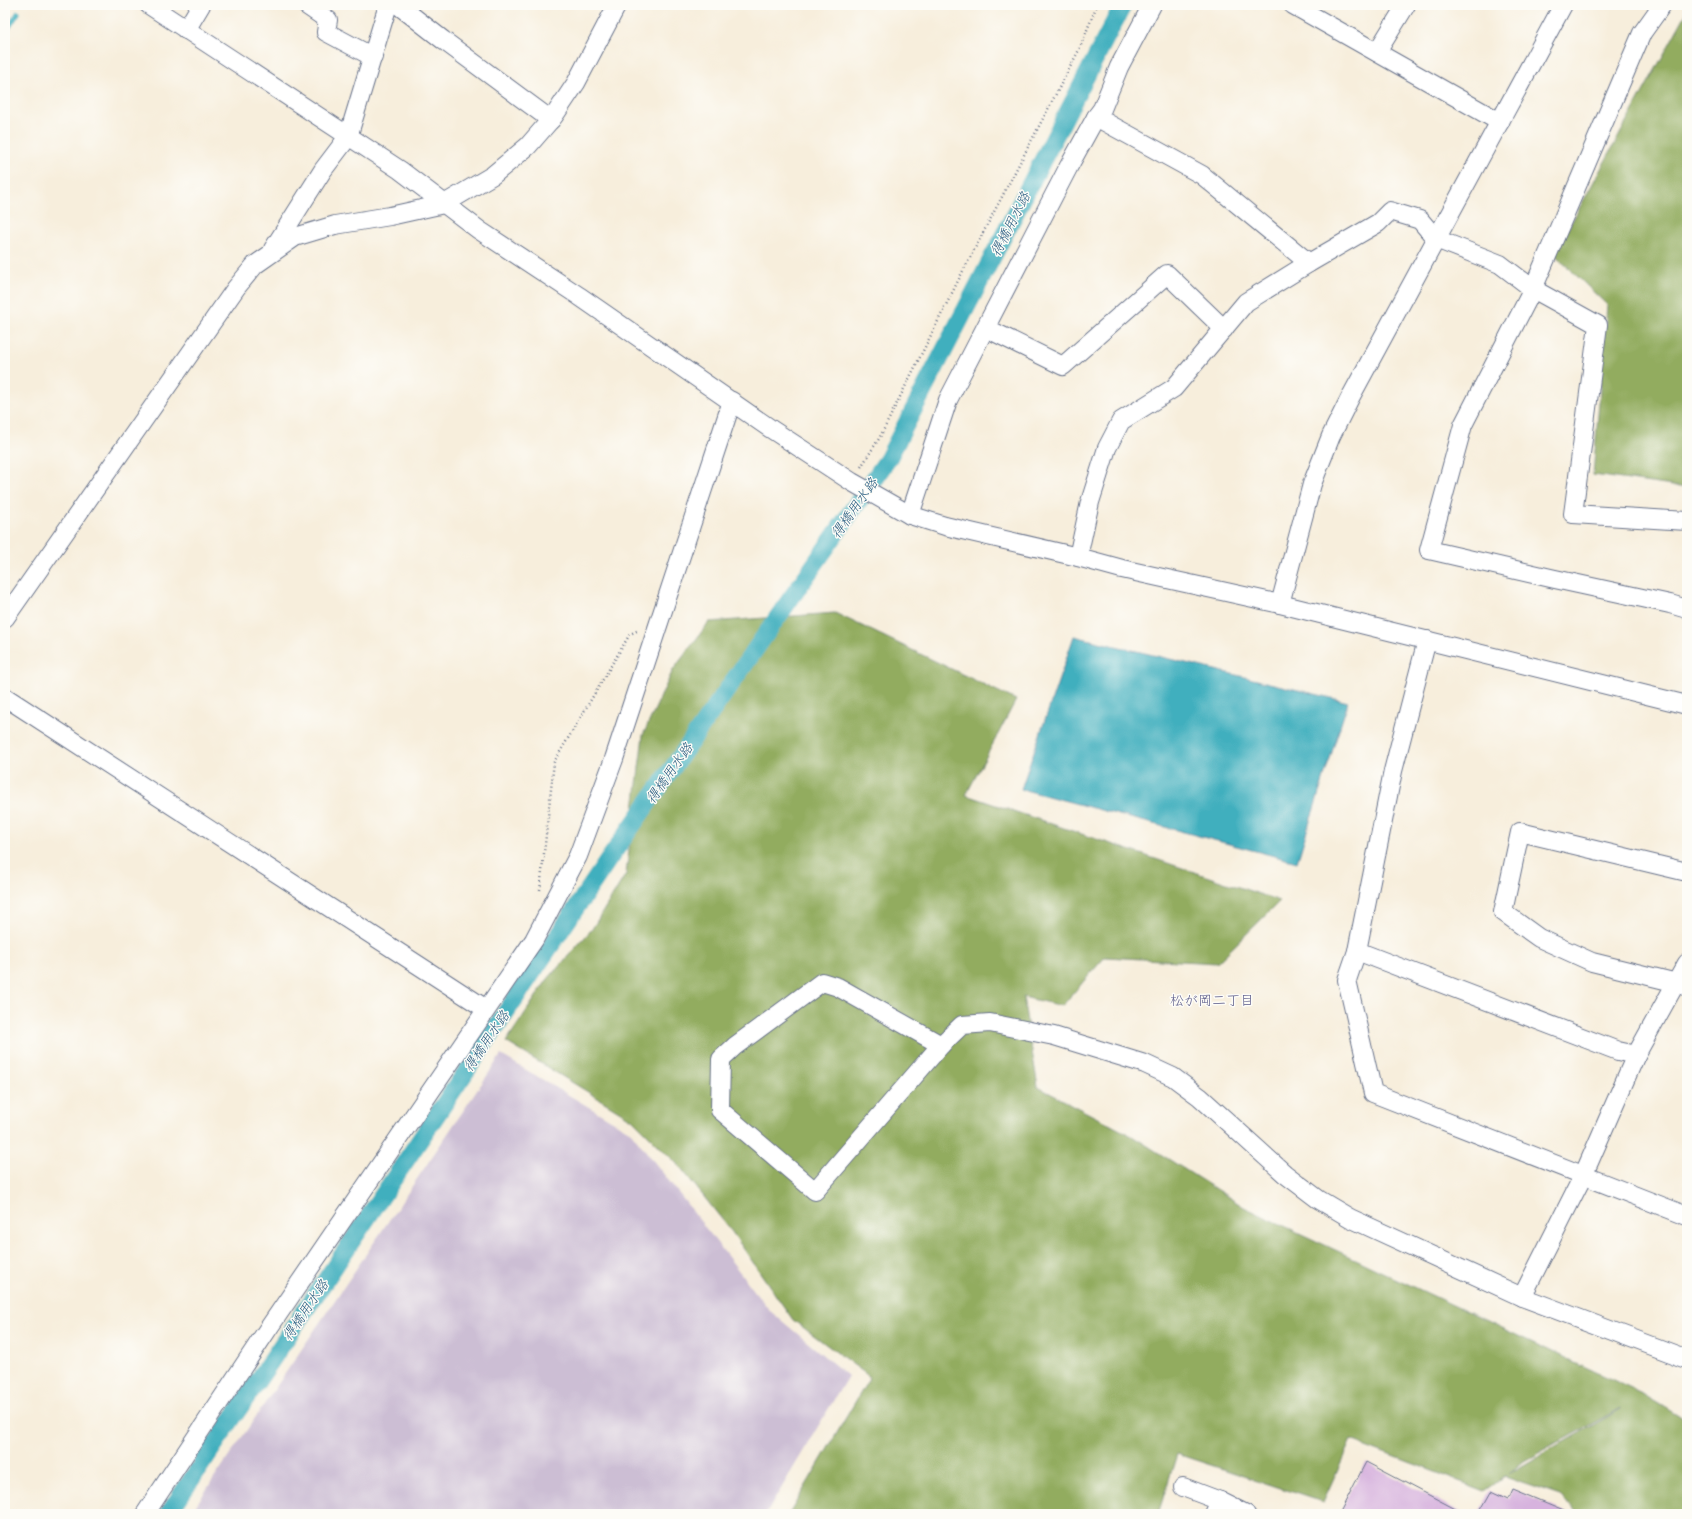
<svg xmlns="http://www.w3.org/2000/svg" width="1692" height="1519" viewBox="0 0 1692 1519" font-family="Kalam,'Klee One',sans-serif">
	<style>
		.industrial { fill: #ccbed4 }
		.forest { fill: #92ac5e; stroke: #566e5e; fill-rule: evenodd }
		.water { fill: #41afbe; stroke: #2e6f8e }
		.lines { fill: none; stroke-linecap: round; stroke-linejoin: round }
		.stream { stroke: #41afbe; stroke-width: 5 }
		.canal { stroke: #41afbe; stroke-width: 18 }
		.building { fill: #d7b3de }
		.minor-casing { stroke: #68728a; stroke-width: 20 }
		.path { stroke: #68728a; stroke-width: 2.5; stroke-dasharray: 1 3; stroke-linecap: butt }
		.minor { stroke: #fff; stroke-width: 18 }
		.labels { text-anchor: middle; stroke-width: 3; stroke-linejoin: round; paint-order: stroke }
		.water-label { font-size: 14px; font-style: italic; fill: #285c80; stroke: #fdfcf7 }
		.neighbourhood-label { font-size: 14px; fill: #5d5d8b; stroke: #fdfcf7 }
	</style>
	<rect width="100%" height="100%" fill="#fdfcf7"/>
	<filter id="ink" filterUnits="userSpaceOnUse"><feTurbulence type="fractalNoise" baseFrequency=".025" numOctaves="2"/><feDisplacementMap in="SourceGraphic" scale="8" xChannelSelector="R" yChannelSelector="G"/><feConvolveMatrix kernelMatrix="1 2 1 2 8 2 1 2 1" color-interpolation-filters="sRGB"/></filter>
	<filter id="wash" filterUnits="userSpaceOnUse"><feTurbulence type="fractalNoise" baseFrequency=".012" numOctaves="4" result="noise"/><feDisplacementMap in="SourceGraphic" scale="16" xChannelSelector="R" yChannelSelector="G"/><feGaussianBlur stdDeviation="0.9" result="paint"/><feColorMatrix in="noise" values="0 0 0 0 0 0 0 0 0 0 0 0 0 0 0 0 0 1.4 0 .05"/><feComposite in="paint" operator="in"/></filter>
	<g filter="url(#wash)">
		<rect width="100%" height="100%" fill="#f7eedc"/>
		<path class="industrial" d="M501 1055 631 1132 770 1311 848 1376 766 1514H190Z"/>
		<g class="forest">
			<path d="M1687 12V488L1593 475 1607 305 1554 254Z"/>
			<path d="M835 613 1016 700 966 795 1280 901 1217 963 1105 957 1062 1006 1023 997 1038 1087 1132 1136 1244 1207 1644 1395 1687 1421V1514H1579L1560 1496 1504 1477 1485 1491 1351 1440 1323 1502 1177 1454 1158 1514H789L870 1377 793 1320 732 1232 681 1168 632 1119 506 1042 547 980 592 929 626 874 643 735 673 670 709 622ZM1621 1408V1409L1508 1474 1524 1461Z"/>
		</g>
		<path class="water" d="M1074 636 1348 702 1297 862 1021 789Z"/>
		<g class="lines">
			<path class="stream" d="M5 33 18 13"/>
			<path class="canal" d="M168 1514 609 859 888 459 1123 5"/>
		</g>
		<g id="blocks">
			<g class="building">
				<path d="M1366 1462 1465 1514H1339Z"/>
				<path d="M1512 1490 1570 1514H1478L1491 1491 1508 1499Z"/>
			</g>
		</g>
	</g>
	<g filter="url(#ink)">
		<use href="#blocks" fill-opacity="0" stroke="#68728a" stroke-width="1"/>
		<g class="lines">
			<defs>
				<g id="minor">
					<path d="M149 5 400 170 479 230 579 296 771 429 852 482 910 515 945 526 1078 557 1122 569 1280 604 1687 705"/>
					<path d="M306 5 328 20 326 32 373 57"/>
					<path d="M398 5 443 40 551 120"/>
					<path d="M1293 5 1500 122"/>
					<path d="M1662 5 1642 33 1533 289 1463 425 1429 550 1555 579 1670 604 1687 609"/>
					<path d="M186 30 201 5"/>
					<path d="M1377 52 1406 5"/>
					<path d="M1096 117 1202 175 1309 263"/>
					<path d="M273 249 323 170 348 137 388 5"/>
					<path d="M986 328 1063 366 1167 274 1224 329"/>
					<path d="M910 515 948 400 1069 166 1096 117 1102 109 1119 67 1152 5"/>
					<path d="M1078 557 1090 502 1107 448 1121 421 1174 388 1246 302 1309 263 1378 223 1390 211 1420 220 1436 239 1500 264 1533 289 1598 325 1573 514 1687 521"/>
					<path d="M1280 604 1312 484 1331 436 1350 398 1563 5"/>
					<path d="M5 618 236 288 255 265 295 237 335 225 390 216 444 204 493 175 528 146 554 116 576 83 617 5"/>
					<path d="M1427 640 1393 771 1357 951 1347 980 1373 1093 1687 1216"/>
					<path d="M5 697 486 1009"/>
					<path d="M1687 872 1520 832 1503 912 1539 938 1592 962 1677 983 1687 987"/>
					<path d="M1357 951 1618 1051 1636 1055"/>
					<path d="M822 982 838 987 941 1045 815 1191 720 1110 721 1059 735 1046Z"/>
					<path d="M941 1045 962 1025 990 1023 1054 1036 1145 1064 1173 1077 1200 1097 1285 1174 1318 1199 1350 1218 1522 1297 1687 1359"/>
					<path d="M1522 1297 1583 1176 1636 1055 1687 963"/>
					<path d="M1183 1487 1220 1501"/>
					<path d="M145 1514 268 1329 534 940 578 856 614 759 732 401"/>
					<path d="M1214 1514 1220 1501 1246 1514"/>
				</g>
			</defs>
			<use href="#minor" class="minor-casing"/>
			<g class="path">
				<path d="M861 467 880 437 962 273 1079 50 1097 5"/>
				<path d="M540 890 554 762 630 634 639 630"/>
			</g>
			<use href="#minor" class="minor"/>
		</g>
	</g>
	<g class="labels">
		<g class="water-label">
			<text transform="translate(1010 224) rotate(-63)" y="5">得橋用水路</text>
			<text transform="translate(854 508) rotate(-55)" y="5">得橋用水路</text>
			<text transform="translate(669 773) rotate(-55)" y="5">得橋用水路</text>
			<text transform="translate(486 1041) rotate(-56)" y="5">得橋用水路</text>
			<text transform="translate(305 1310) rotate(-56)" y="5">得橋用水路</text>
		</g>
		<g class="neighbourhood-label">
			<text x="1212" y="1005">松が岡二丁目</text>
		</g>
	</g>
	<rect width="1692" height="1519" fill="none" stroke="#fdfcf7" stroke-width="20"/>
</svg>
